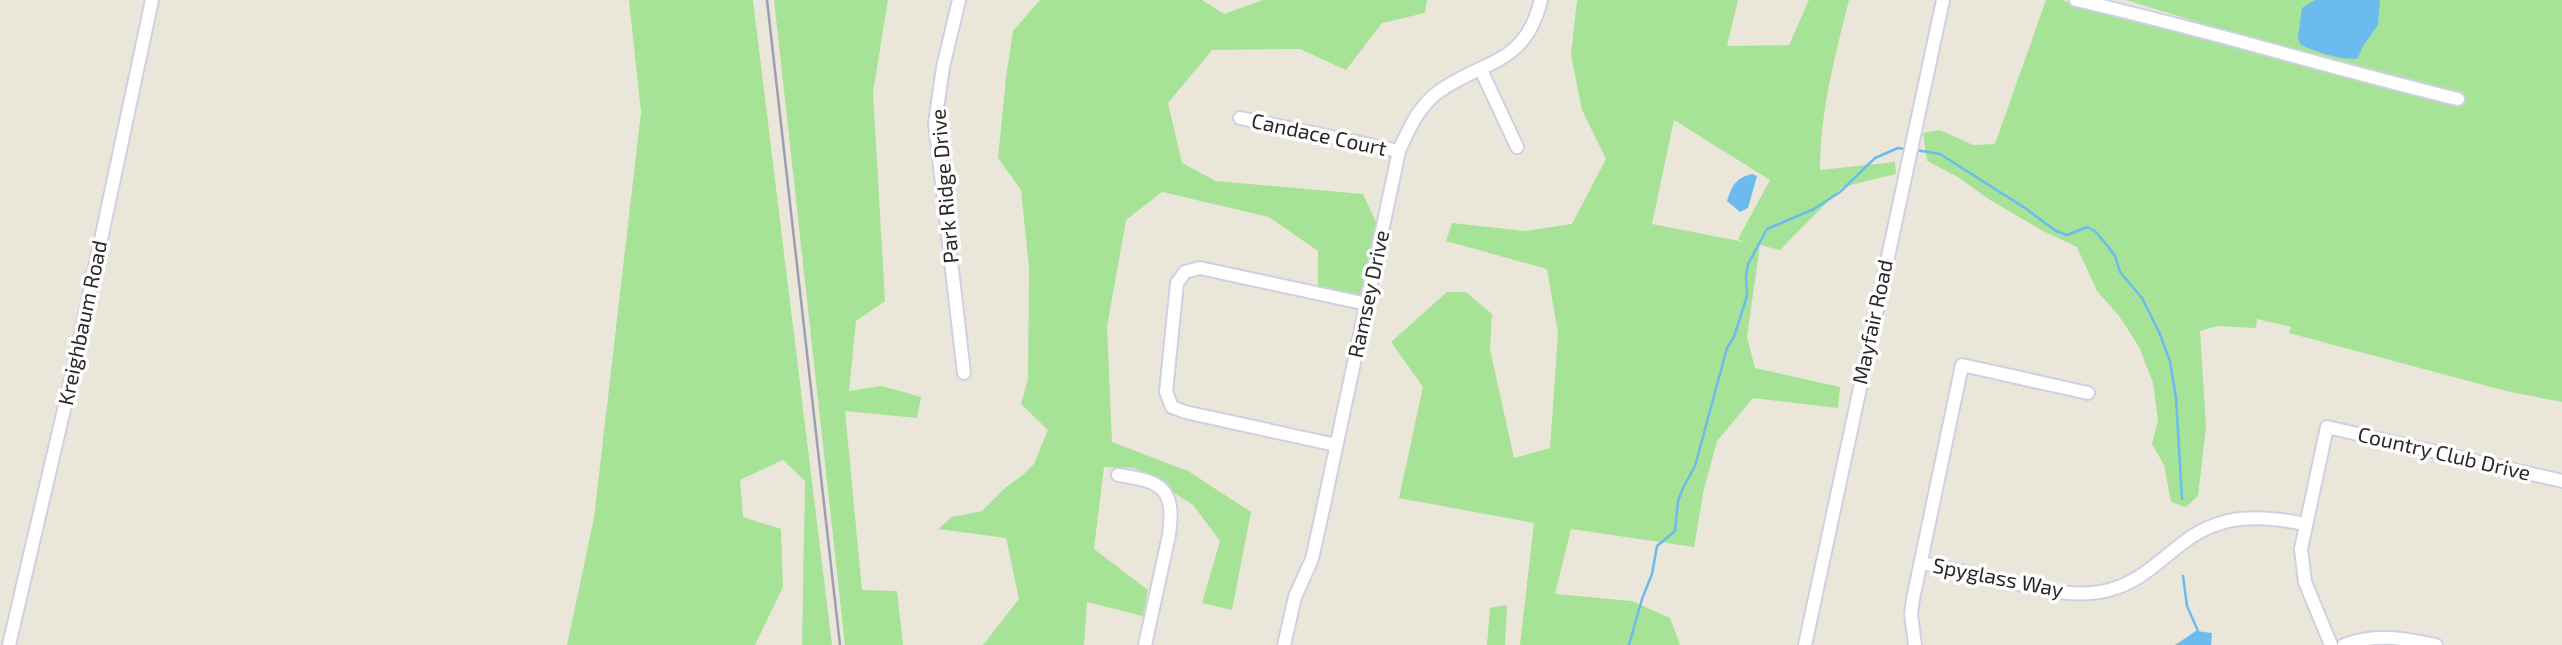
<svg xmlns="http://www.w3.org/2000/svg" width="2562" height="645" viewBox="0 0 2562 645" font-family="'Exo 2',sans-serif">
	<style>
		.green { fill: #a6e396; fill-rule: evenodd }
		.water { fill: #6bbbef }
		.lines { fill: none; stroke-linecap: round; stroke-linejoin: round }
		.stream { stroke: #6bbbef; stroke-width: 2.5 }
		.minor-casing { stroke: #cfd1e2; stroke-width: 16 }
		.minor { stroke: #fff; stroke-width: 12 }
		.rail { stroke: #9d9db3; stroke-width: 2.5 }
		.labels { text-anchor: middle; stroke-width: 7; stroke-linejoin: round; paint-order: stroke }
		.street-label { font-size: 21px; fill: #292929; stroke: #fff }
	</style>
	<rect width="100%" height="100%" fill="#ebe6da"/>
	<g class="green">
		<path d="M629 0H753L832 645H802L805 481 783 460 740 480 743 517 781 529 783 587 755 645H567L594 518 641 112Z"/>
		<path d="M774 0H888L873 92 885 301 856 321 849 391 882 386 921 397 917 418 845 411 862 590 897 591 903 645H845Z"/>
		<path d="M1040 0H1202L1224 14 1263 0H1427L1425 13 1382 23 1346 70 1300 49 1212 50 1168 103 1182 163 1216 181 1363 194 1377 224 1360 295 1318 286V251L1269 217 1162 192 1126 220 1107 327 1112 442 1188 471 1251 512 1232 610 1202 603 1220 541 1193 505 1134 468 1104 467 1094 549 1148 590 1143 616 1087 602 1084 645H983L1019 599 1006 538 938 529 952 517 982 511 1005 488 1024 474 1034 464 1048 430 1021 404 1028 379 1029 268 1021 190 998 158 1006 78 1013 31Z"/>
		<path d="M1577 0H1738L1727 46 1789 45 1809 0H1849C1835 56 1820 112 1820 170L1895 162 1896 174 1842 187 1780 250 1760 245 1747 337 1755 368 1840 387 1838 408 1753 398 1717 441 1704 489 1694 547 1571 529 1555 594 1632 601 1670 618 1680 645H1520L1534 523 1399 498 1423 387 1391 342 1447 292H1466L1492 314 1490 349 1514 458 1550 448 1558 333 1547 269 1446 241 1452 223 1525 231 1572 224 1606 159 1582 110 1571 55ZM1674 120 1770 180 1738 239 1744 242 1652 224Z"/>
		<path d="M2046 0H2061L2185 29 2201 23 2126 0H2562V402L2506 391 2289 333 2291 327 2257 319 2256 328 2218 326 2200 331 2206 427 2198 496 2186 507 2171 502 2164 465 2152 444 2158 420 2153 383 2139 347 2120 317 2097 291 2077 247 2043 231 1990 200 1958 177 1927 161 1923 133 1940 130 1973 145 1995 144Z"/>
		<path d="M1507 605 1505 645H1487L1490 608Z"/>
	</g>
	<g class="water">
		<path d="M2315 0H2380L2378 25 2363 46 2358 58C2347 62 2311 51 2300 44L2298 38 2302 8Z"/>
		<path d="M1752 174 1757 176 1748 208 1740 212 1727 201C1732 185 1736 178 1752 174Z"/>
		<path d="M2196 631 2212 633 2211 645H2175Z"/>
	</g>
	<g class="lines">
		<g class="stream">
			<path d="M1915 150 1940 154 2025 208 2056 231 2067 235 2087 227 2095 231 2106 244 2115 256 2120 272 2142 298 2159 332 2170 361 2176 398 2182 499"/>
			<path d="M2183 576 2187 606 2198 631"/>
			<path d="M1629 645 1642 599 1652 574 1657 546 1675 531 1678 501 1683 488 1695 466 1727 348 1734 337 1747 296 1746 276 1748 264 1767 229 1814 209 1840 192 1875 158 1898 148 1905 149"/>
		</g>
		<defs>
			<g id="minor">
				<path d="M959 0 943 67 935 123 964 373"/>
				<path d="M2076 0C2204 29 2330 68 2458 99"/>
				<path d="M1481 70 1517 147"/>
				<path d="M1240 118 1399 151"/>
				<path d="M1336 445 1185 412 1172 407 1166 392 1177 283 1185 272 1200 268 1367 304"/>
				<path d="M1118 475C1161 481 1176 488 1169 535L1145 645"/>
				<path d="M1921 563C1950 569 1980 575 2009 582 2042 589 2075 599 2109 590 2140 582 2159 561 2184 542 2222 513 2262 515 2305 524"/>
				<path d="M9 645 73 371 152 0"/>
				<path d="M1284 645 1295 597 1312 559 1320 523 1399 151C1409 128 1419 105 1441 90 1486 59 1525 65 1541 0"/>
				<path d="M1805 645 1943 0"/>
				<path d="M1915 645 1911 614 1913 599 1962 365 2088 393"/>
				<path d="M2331 645 2305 582 2301 549 2327 427 2562 481"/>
				<path d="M2344 645C2376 633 2403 638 2436 645"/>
			</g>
		</defs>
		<use href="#minor" class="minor-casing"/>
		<use href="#minor" class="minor"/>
		<path class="rail" d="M767 0 840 645"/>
	</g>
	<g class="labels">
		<g class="street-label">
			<text transform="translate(1319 135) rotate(12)" y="7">Candace Court</text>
			<text transform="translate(945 186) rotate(-95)" y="7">Park Ridge Drive</text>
			<text transform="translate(1369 294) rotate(-78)" y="7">Ramsey Drive</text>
			<text transform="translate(1873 322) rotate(-78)" y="7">Mayfair Road</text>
			<text transform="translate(83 323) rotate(-78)" y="7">Kreighbaum Road</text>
			<text transform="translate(2444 454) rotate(13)" y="7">Country Club Drive</text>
			<text transform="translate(1998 578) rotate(11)" y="7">Spyglass Way</text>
		</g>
	</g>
</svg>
